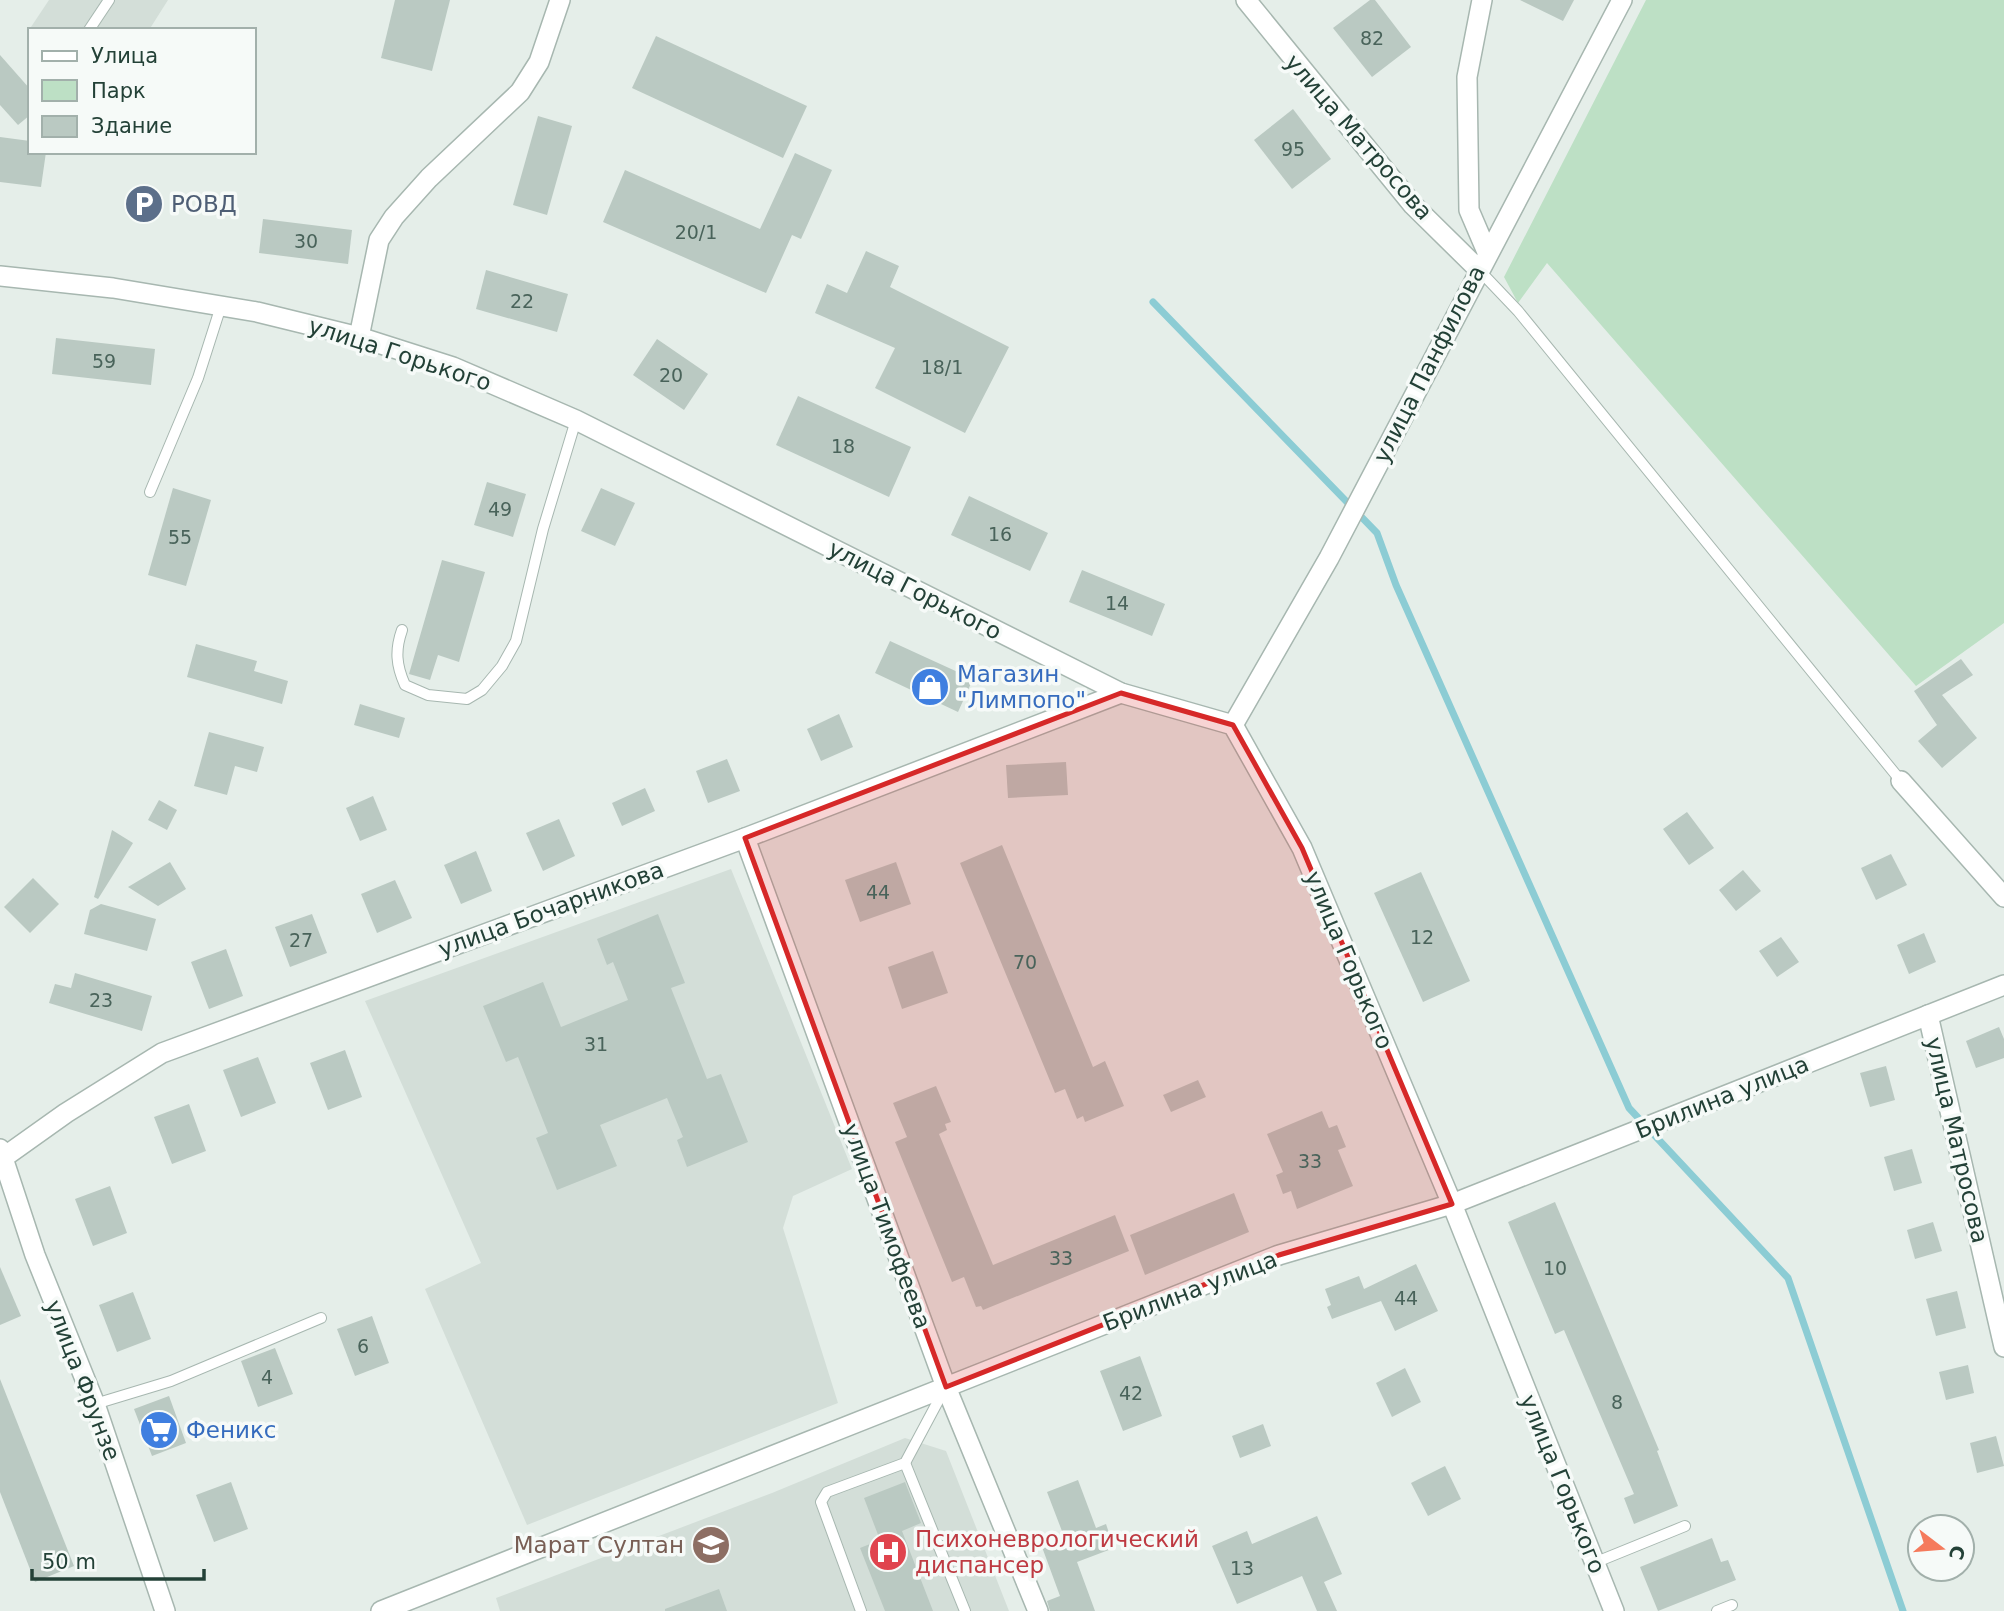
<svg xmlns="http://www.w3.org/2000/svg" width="2004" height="1611" viewBox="0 0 2004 1611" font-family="'DejaVu Sans',sans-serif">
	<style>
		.built { fill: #d3ded8 }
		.green { fill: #bde0c5 }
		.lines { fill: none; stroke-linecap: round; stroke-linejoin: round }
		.stream { stroke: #8cccd4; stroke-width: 7 }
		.building { fill: #bac9c2 }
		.lane-casing { stroke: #a7b7b0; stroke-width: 12 }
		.street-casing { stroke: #a7b7b0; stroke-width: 22 }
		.lane { stroke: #fff; stroke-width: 10 }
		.street { stroke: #fff; stroke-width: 19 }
		.marked { fill: #d62828; fill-opacity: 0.2; stroke: #d62828; stroke-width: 5; stroke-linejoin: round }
		.labels { text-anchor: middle; stroke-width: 7; stroke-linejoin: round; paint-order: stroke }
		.number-label { font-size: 19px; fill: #49635a }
		.street-label { font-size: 23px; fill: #234137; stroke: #f6faf8 }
		.service-label { font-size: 23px; fill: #4e5e75; stroke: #f6faf8; text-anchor: start }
		.shop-label { font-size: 23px; fill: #366cbe; stroke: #f6faf8; text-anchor: start }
		.health-label { font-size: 23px; fill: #be3a42; stroke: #f6faf8; text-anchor: start }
		.education-label { font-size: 23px; fill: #785e54; stroke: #f6faf8; text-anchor: end }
	</style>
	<rect width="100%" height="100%" fill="#e5eee9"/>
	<g class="built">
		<path d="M49 0H168L149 30H30V35L27 33Z"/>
		<path d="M731 869 852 1169 793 1196 783 1228 838 1403 527 1525 425 1289 481 1263 365 1001Z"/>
		<path d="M905 1438 946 1451 1009 1611H500L496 1598 772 1493Z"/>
	</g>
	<path class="green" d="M1646 0H2004V623L1916 686 1547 263 1518 303 1504 277Z"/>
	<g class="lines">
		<path class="stream" d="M1153 302 1377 533 1396 585 1629 1108 1788 1278 1903 1611"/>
	</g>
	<g class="building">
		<path d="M395 0H450L432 71 381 58Z"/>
		<path d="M1370 0H1375L1411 47 1372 77 1333 28Z"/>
		<path d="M1520 0H1574L1563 21Z"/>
		<path d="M656 36 807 106 783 158 632 88Z"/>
		<path d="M0 55 30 89V115L18 125 0 105Z"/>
		<path d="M1293 109 1331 159 1292 189 1254 140Z"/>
		<path d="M538 116 572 126 547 215 513 205Z"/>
		<path d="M0 137 30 141V152H46L41 187 0 182Z"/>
		<path d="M795 153 832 170 801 239 792 235 766 293 603 222 625 170 760 229Z"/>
		<path d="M263 219 352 230 348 264 259 253Z"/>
		<path d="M866 251 899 266 890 287 1009 347 965 433 875 388 895 348 815 313 827 284 847 293Z"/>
		<path d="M486 270 568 294 557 332 476 309Z"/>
		<path d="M56 338 155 349 151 385 52 374Z"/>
		<path d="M657 339 708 374 684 410 633 375Z"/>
		<path d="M798 396 911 447 889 497 776 445Z"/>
		<path d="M487 482 526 494 513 537 474 525Z"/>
		<path d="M173 488 211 500 186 586 148 575Z"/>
		<path d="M601 488 635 503 615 546 581 531Z"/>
		<path d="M969 496 1048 533 1030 571 951 535Z"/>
		<path d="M442 560 485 572 459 662 438 655 430 680 409 674Z"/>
		<path d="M1082 570 1165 604 1152 636 1069 602Z"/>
		<path d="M890 641 973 679 958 712 875 673Z"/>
		<path d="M196 644 257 661 254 671 288 681 282 704 187 677Z"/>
		<path d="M1961 659 1973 675 1942 695 1977 738 1942 768 1918 741 1937 725 1914 691Z"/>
		<path d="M360 704 405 718 399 738 354 725Z"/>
		<path d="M839 714 853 747 821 761 807 729Z"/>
		<path d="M209 732 264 747 257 772 235 766 227 795 194 786Z"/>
		<path d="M727 759 740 791 708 803 696 771Z"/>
		<path d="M1066 762 1068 795 1008 798 1006 765Z"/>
		<path d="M645 788 655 811 622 826 612 803Z"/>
		<path d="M373 796 387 830 360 841 346 808Z"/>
		<path d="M159 800 177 810 167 830 148 820Z"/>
		<path d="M1687 812 1714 848 1689 865 1663 829Z"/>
		<path d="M559 819 575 856 543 871 526 833Z"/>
		<path d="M112 830 133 843 98 899 94 897Z"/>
		<path d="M1002 845 1093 1067 1105 1061 1124 1106 1085 1122 1083 1116 1077 1119 1065 1089 1055 1093 960 863Z"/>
		<path d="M476 851 492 891 461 904 444 865Z"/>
		<path d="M1891 854 1907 885 1876 900 1861 868Z"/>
		<path d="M170 862 186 889 158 906 128 887Z"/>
		<path d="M896 862 911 904 860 922 845 880Z"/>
		<path d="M1743 870 1761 891 1736 911 1719 890Z"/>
		<path d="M1421 872 1470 981 1423 1002 1374 893Z"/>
		<path d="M33 878 59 904 30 933 4 907Z"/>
		<path d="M395 880 412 918 377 933 361 894Z"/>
		<path d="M101 904 156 919 147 951 84 934 90 910Z"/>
		<path d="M312 914 327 953 290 967 275 927Z"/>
		<path d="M658 914 685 983 671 988 707 1079 721 1074 748 1142 687 1167 677 1140 683 1137 667 1098 600 1125 617 1166 557 1190 536 1138 548 1133 518 1057 506 1062 483 1006 543 982 561 1027 628 1000 613 962 607 965 597 939Z"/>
		<path d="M1924 933 1936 962 1909 974 1897 945Z"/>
		<path d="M1781 937 1799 962 1777 977 1759 951Z"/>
		<path d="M226 949 243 996 209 1009 191 962Z"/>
		<path d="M933 951 948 993 902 1009 888 967Z"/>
		<path d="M75 973 152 996 142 1031 49 1003 55 984 71 988Z"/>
		<path d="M1999 1027 2004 1039V1058L1976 1068 1966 1041Z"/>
		<path d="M345 1050 362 1097 328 1110 310 1063Z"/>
		<path d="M258 1057 276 1103 241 1117 223 1070Z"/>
		<path d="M1886 1066 1895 1100 1870 1107 1860 1073Z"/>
		<path d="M1198 1080 1206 1097 1171 1112 1163 1095Z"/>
		<path d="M936 1086 951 1122 945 1124 947 1130 939 1134 993 1265 1115 1215 1129 1251 983 1310 981 1306 976 1307 964 1277 952 1282 895 1142 907 1137 893 1103Z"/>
		<path d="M189 1104 206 1151 172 1164 154 1117Z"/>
		<path d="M1322 1111 1329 1128 1337 1125 1346 1147 1338 1150 1353 1186 1297 1209 1291 1191 1283 1194 1276 1175 1283 1172 1267 1134Z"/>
		<path d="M1912 1149 1922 1183 1894 1191 1884 1157Z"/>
		<path d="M110 1186 127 1233 93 1246 75 1199Z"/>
		<path d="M1234 1193 1249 1232 1145 1275 1130 1235Z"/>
		<path d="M1555 1202 1659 1450 1657 1451 1678 1506 1634 1524 1624 1498 1634 1494 1564 1330 1555 1334 1508 1222Z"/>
		<path d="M1933 1222 1942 1251 1915 1259 1907 1230Z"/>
		<path d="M1416 1264 1438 1311 1395 1331 1381 1301 1332 1319 1327 1307 1331 1305 1325 1289 1359 1276 1364 1289Z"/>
		<path d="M0 1267 21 1316 0 1325Z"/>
		<path d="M1957 1291 1966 1328 1936 1336 1926 1299Z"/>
		<path d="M133 1292 151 1339 117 1352 99 1305Z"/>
		<path d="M372 1316 389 1363 355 1376 337 1329Z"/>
		<path d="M275 1348 293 1394 258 1407 241 1361Z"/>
		<path d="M1140 1356 1162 1416 1123 1431 1100 1371Z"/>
		<path d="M1968 1365 1974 1393 1946 1400 1939 1372Z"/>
		<path d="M1405 1368 1421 1402 1392 1417 1376 1383Z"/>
		<path d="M0 1379 74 1566 35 1582 0 1492Z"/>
		<path d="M169 1396 186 1443 152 1456 134 1409Z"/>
		<path d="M1263 1424 1271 1446 1240 1458 1232 1436Z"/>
		<path d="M1996 1436 2004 1466 1977 1473 1970 1443Z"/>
		<path d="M1445 1466 1461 1499 1428 1516 1411 1483Z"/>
		<path d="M1078 1480 1096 1528 1106 1524 1114 1548 1077 1562 1095 1611H1050L1047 1601 1060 1596 1042 1547 1065 1539 1047 1492Z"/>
		<path d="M231 1482 248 1529 214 1542 196 1495Z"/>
		<path d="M905 1482 921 1523 902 1531 933 1611H885L860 1548 880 1540 864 1498Z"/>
		<path d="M1317 1516 1342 1574 1324 1582 1337 1611H1317L1302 1576 1237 1604 1212 1546 1247 1531 1252 1544Z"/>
		<path d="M1712 1538 1721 1562 1728 1560 1736 1580 1658 1611 1640 1567Z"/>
		<path d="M719 1589 727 1611H665V1609Z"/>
	</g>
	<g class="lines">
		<defs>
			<g id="lane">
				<path d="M89 30 109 0"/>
				<path d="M1478 269 1518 311 1901 781"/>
				<path d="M150 492 198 378 221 306"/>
				<path d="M402 630C395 650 396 665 405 685L428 695 467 699 482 690 502 666 516 641 543 529 576 420"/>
				<path d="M95 1404 171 1381 321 1318"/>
				<path d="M905 1463 965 1611"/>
				<path d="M1594 1563 1685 1526"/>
				<path d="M861 1611 821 1502 827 1492 905 1463 944 1390"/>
				<path d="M1717 1611 1732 1605"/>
			</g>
			<g id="street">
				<path d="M1246 0 1413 205 1478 269"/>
				<path d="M1482 0 1467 77 1469 210 1487 252"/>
				<path d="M0 276 113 288 257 312 359 337 453 367 576 420 1121 693 1233 725 1302 848 1452 1204 1614 1611"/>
				<path d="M359 337 379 240 394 217 429 178 520 92 539 62 560 0"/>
				<path d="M1233 725 1329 558 1622 0"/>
				<path d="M1901 781 2004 897"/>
				<path d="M745 838 946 1387 1038 1611"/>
				<path d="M1928 1015 2004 1347"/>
				<path d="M0 1149 35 1255 95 1404 165 1611"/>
				<path d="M0 1160 66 1113 162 1053 745 838 1121 693"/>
				<path d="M381 1611 1279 1255 1452 1204 2004 985"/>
			</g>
		</defs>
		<use href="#lane" class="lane-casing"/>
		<use href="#street" class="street-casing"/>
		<use href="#lane" class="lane"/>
		<use href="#street" class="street"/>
	</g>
	<path class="marked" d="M1121 693 1233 725 1302 848 1452 1204 1279 1255 946 1387 745 838Z"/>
	<defs>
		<symbol id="parking-disc" viewBox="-11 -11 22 22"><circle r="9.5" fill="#5c6f8a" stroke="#f6faf8"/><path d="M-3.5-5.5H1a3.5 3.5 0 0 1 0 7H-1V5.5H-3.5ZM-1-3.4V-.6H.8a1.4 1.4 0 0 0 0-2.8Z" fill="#fff"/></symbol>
		<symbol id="shop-disc" viewBox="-11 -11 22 22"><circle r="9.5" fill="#3f7fe0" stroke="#f6faf8"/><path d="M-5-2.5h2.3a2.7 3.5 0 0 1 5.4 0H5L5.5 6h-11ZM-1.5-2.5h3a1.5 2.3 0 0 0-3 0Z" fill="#fff"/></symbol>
		<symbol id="supermarket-disc" viewBox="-11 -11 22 22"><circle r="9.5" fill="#3f7fe0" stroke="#f6faf8"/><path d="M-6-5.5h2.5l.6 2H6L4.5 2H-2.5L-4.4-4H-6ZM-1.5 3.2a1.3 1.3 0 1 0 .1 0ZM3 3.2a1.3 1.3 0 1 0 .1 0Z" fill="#fff"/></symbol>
		<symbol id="school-disc" viewBox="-11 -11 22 22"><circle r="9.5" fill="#8d6e63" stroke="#f6faf8"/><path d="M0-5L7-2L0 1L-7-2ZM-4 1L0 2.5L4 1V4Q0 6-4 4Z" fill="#fff"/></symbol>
		<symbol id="hospital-disc" viewBox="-11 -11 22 22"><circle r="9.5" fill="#e0444e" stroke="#f6faf8"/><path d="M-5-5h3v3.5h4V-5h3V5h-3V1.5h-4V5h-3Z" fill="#fff"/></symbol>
	</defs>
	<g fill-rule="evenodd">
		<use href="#parking-disc" x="122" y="182" width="44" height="44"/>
		<use href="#shop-disc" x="908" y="665" width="44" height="44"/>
		<use href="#supermarket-disc" x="137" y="1408" width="44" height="44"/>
		<use href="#school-disc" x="689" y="1523" width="44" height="44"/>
		<use href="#hospital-disc" x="866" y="1530" width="44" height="44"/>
	</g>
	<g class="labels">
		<g class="number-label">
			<text x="1372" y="45">82</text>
			<text x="1293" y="156">95</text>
			<text x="696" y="239">20/1</text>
			<text x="306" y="248">30</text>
			<text x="522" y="308">22</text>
			<text x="104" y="368">59</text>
			<text x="942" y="374">18/1</text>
			<text x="671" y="382">20</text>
			<text x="843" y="453">18</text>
			<text x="500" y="516">49</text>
			<text x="1000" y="541">16</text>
			<text x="180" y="544">55</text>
			<text x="1117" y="610">14</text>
			<text x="878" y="899">44</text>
			<text x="1422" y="944">12</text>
			<text x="301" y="947">27</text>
			<text x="1025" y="969">70</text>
			<text x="101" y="1007">23</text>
			<text x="596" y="1051">31</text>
			<text x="1310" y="1168">33</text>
			<text x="1061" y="1265">33</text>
			<text x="1555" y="1275">10</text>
			<text x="1406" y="1305">44</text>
			<text x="363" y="1353">6</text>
			<text x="267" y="1384">4</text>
			<text x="1131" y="1400">42</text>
			<text x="1617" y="1409">8</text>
			<text x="1242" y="1575">13</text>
		</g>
		<g class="street-label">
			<text transform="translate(1359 137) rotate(49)" y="8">улица Матросова</text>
			<text transform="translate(400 354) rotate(18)" y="8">улица Горького</text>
			<text transform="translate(1429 364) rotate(-63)" y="8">улица Панфилова</text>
			<text transform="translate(915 590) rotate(27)" y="8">улица Горького</text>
			<text transform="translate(551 909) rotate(-20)" y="8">улица Бочарникова</text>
			<text transform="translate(1349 960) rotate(67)" y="8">улица Горького</text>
			<text transform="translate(1722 1097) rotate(-22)" y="8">Брилина улица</text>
			<text transform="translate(1957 1140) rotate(77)" y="8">улица Матросова</text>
			<text transform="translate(887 1226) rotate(70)" y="8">улица Тимофеева</text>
			<text transform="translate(1190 1291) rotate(-21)" y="8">Брилина улица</text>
			<text transform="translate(83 1380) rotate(69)" y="8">улица Фрунзе</text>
			<text transform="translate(1563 1484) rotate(68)" y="8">улица Горького</text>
		</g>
		<g class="service-label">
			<text x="171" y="212">РОВД</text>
		</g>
		<g class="shop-label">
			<text x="957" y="682">Магазин<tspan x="957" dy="26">"Лимпопо"</tspan></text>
			<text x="186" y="1438">Феникс</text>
		</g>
		<g class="health-label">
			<text x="915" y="1547">Психоневрологический<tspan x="915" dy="26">диспансер</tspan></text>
		</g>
		<g class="education-label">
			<text x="684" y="1553">Марат Султан</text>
		</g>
	</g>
	<rect x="28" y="28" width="228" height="126" fill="#f6faf8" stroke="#a2b0ab" stroke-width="2"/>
	<rect x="42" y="51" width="35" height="10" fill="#ffffff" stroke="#a2b0ab" stroke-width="2"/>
	<text x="91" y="63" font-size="21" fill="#234137">Улица</text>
	<rect x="42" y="80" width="35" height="21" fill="#bde0c5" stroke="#a2b0ab" stroke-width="2"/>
	<text x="91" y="98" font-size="21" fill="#234137">Парк</text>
	<rect x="42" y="116" width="35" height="21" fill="#bac9c2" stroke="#a2b0ab" stroke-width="2"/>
	<text x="91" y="133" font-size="21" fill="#234137">Здание</text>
	<g transform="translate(1941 1548) rotate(106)"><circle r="33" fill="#f6faf8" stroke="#a2b0ab" stroke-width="2"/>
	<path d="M0-5L12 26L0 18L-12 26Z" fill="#f57a5c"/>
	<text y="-10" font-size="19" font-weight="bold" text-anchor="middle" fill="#234137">С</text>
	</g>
	<path d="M32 1569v10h172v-10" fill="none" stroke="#234137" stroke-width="3.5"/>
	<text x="42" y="1569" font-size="21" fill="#234137" stroke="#f6faf8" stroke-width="5" paint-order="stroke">50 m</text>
</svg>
